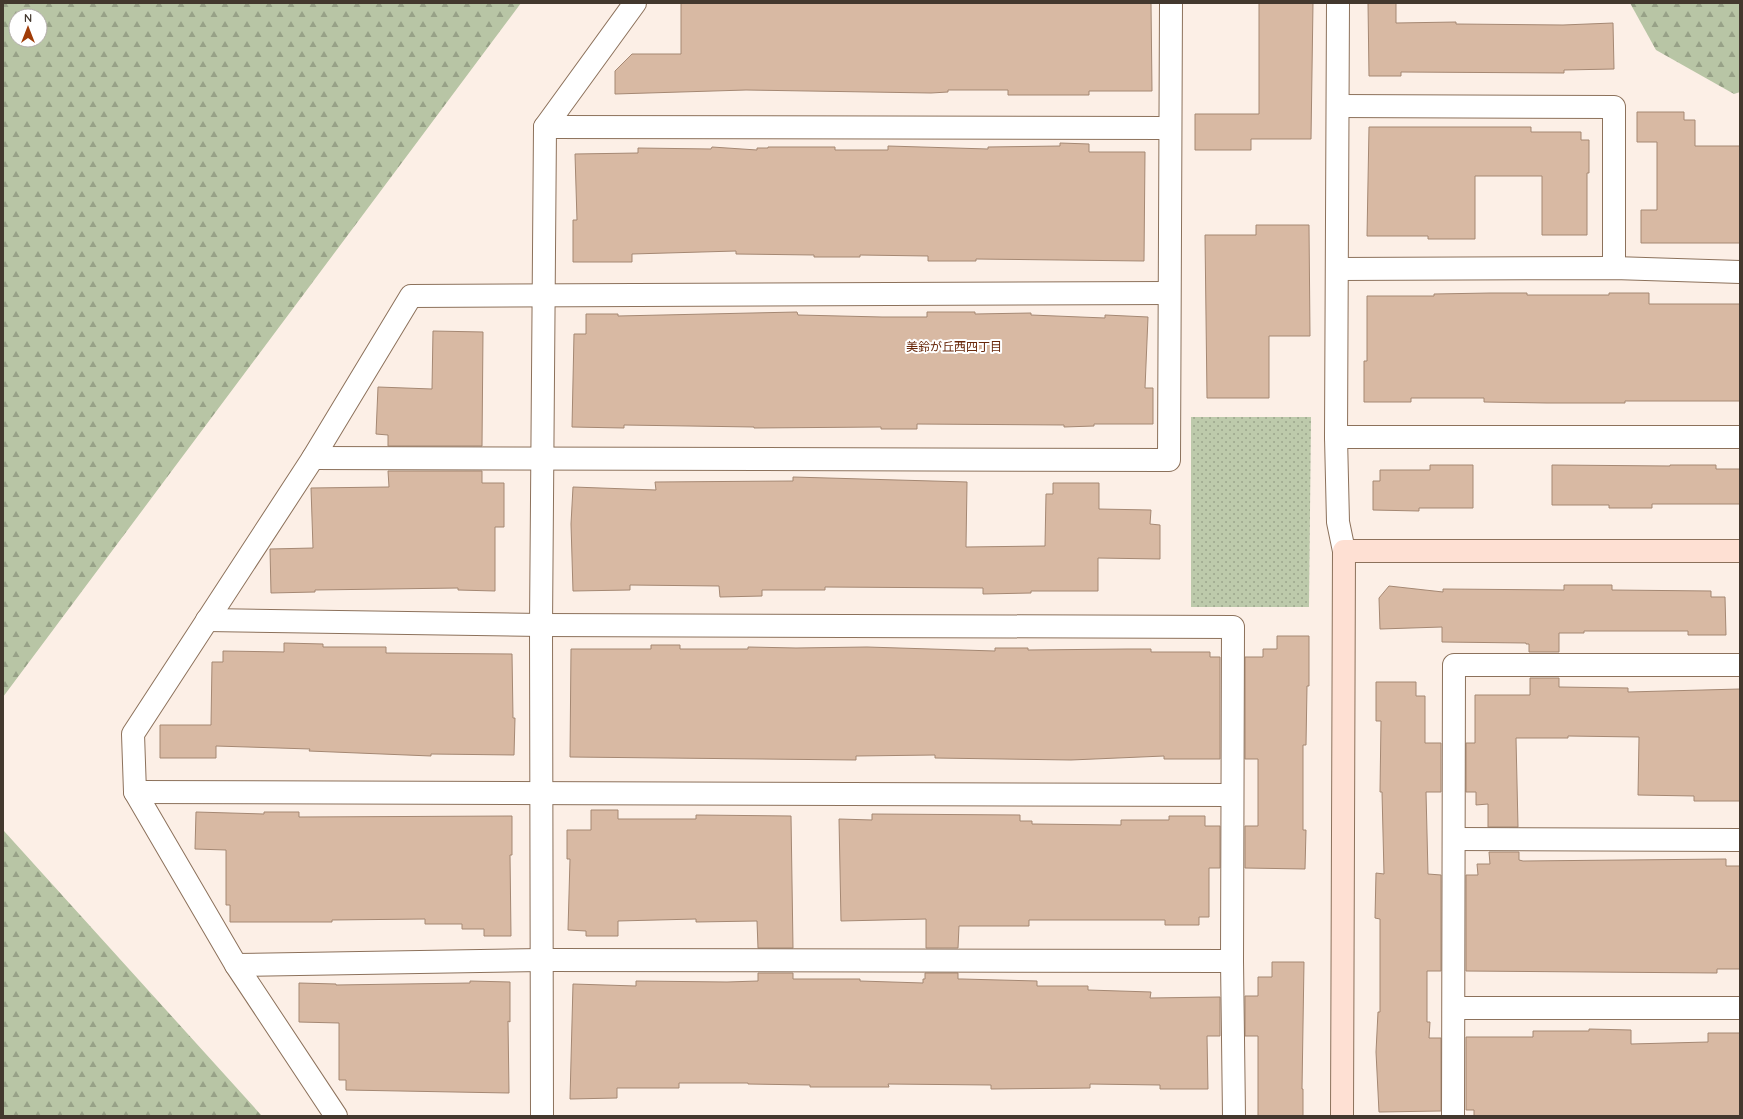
<svg xmlns="http://www.w3.org/2000/svg" width="1743" height="1119" viewBox="0 0 1743 1119" font-family="Quicksand,'Noto Sans JP',sans-serif">
	<style>
		.forest { fill: url(#forest-firs); fill-rule: evenodd }
		.park { fill: url(#park-dots) }
		.building { fill: #d8b9a3; stroke: #a58873 }
		.lines { fill: none; stroke-linecap: round; stroke-linejoin: round }
		.street-casing { stroke: #8c715b; stroke-width: 24 }
		.secondary-casing { stroke: #8c715b; stroke-width: 24 }
		.street { stroke: #fff; stroke-width: 22 }
		.secondary { stroke: #fee0d3; stroke-width: 22 }
		.labels { text-anchor: middle; stroke-width: 4; stroke-linejoin: round; paint-order: stroke }
		.neighbourhood-label { font-size: 12px; fill: #68280b; stroke: #fff }
	</style>
	<defs>
		<pattern id="forest-firs" width="22" height="20" patternUnits="userSpaceOnUse"><rect width="22" height="20" fill="#b8c5a5"/><path d="M5 1l3.5 6h-7zM16 11l3.5 6h-7z" fill="#97a187"/></pattern>
		<pattern id="park-dots" width="8" height="8" patternUnits="userSpaceOnUse"><rect width="8" height="8" fill="#bdcaab"/><path d="M2 2h.1M6 6h.1" fill="none" stroke="#9ba58c" stroke-width="1.8" stroke-linecap="round"/></pattern>
	</defs>
	<rect width="100%" height="100%" fill="#fcefe6"/>
	<g class="forest">
		<path d="M3 3H521L3 697ZM16 16H40V40H16Z"/>
		<path d="M1630 3H1740V92L1734 94 1656 50Z"/>
		<path d="M3 820 4 831 262 1116H3Z"/>
	</g>
	<path class="park" d="M1311 417 1309 607H1191V417Z"/>
	<g class="building">
		<path d="M681 3H1151L1152 91H1089V95H1008V90H948V92L931 93 746 90 615 94V71L632 54H681Z"/>
		<path d="M1259 3H1313L1311 139H1251V150H1195V114H1259Z"/>
		<path d="M1368 3H1396V23L1456 22V24L1563 25 1613 23 1614 69 1564 70V73L1401 72V76H1369Z"/>
		<path d="M1637 112H1684V120H1695V146H1740V243H1641V210H1657V142H1637Z"/>
		<path d="M1369 127H1531V132H1581V140H1589V173H1587V235H1542V176H1475V239H1428V236H1367Z"/>
		<path d="M1060 143 1089 144V152H1145L1144 261 976 259V261H928V256L860 255V257H814V255L736 254V251L632 254V262H573V220H577L575 154 638 153V148L711 149 712 147 757 150V148H768V147H835V150H888V146L988 149V147L1060 146Z"/>
		<path d="M1256 225H1309L1310 336H1269V398H1207L1205 235H1256Z"/>
		<path d="M1490 293H1527V295H1609V293H1649V304H1740V401H1625V403H1547L1484 402V398H1411V402H1364V361H1367V296H1434V294Z"/>
		<path d="M797 312 798 315 882 317H927V312H975V314L1031 313V315L1105 318V315L1148 317 1145 388H1153V424H1094V426L1064 427V425L917 424V429H881V427L754 428V427L624 425V428L572 427 574 334H586V314H618V316Z"/>
		<path d="M433 331 483 332 482 446H388V435L376 434 378 387 432 389Z"/>
		<path d="M1430 465H1473V508H1419V511L1373 510V481H1380V470H1430Z"/>
		<path d="M1552 465 1670 466V465H1716V469H1740V504H1652V508H1609V505H1552Z"/>
		<path d="M388 471H482V483H504V527H495V591L458 590V588L315 590V592L271 593 270 549 313 548 311 488 389 487Z"/>
		<path d="M793 477 967 482 966 547 1045 546 1046 494H1053V483H1099V509L1151 510 1150 524 1160 525V559L1098 558V591H1031V593L983 594V588L825 587V590H762V596L720 597 719 586 630 585V590L573 591 571 524 573 487 656 490 655 482 793 481Z"/>
		<path d="M1564 585H1612V590L1711 591V597H1725L1726 635H1688V631H1584V633H1559V652H1529V644H1526V643L1442 642V627L1380 629 1379 598 1389 586 1443 592V589L1564 590Z"/>
		<path d="M1277 636H1309V686H1307L1306 745H1303V830H1306L1305 869 1245 868V826H1258V759H1245V657H1263V649H1277Z"/>
		<path d="M284 643 323 644V647H386V653L512 654 513 718H515L514 755 431 754V756L309 751 310 749 216 746V758H160V725H211L212 662H223V651L284 652Z"/>
		<path d="M651 645H680V649H748V647L796 648 867 647 995 651V648H1028V650L1127 649H1151V652H1210V657H1220V759H1164V756L1071 760 935 758V755L856 756V760L570 757 571 649H651Z"/>
		<path d="M1530 678H1559V687L1628 688V692L1740 689V801H1694V796L1638 795 1639 737 1568 736V738H1516L1518 827H1488V804L1476 805V792H1466V743H1475V695H1530Z"/>
		<path d="M1376 682H1416V696H1425V743H1441V792H1426L1428 874 1441 875V971H1427V1022H1430L1429 1038H1441V1111L1379 1112 1376 1052 1378 1012H1380V919L1375 918 1376 873 1384 874 1382 792H1380L1381 721H1376Z"/>
		<path d="M591 810H618V819H696V815L791 816 793 948H758L757 921 696 922V919L618 921V936H586V931L568 930 570 859H567V830H591Z"/>
		<path d="M196 812 264 814V812H299V817L512 816V855H510L511 936H484V929H462V924H425V919L332 920V922H230V905H226V850L195 849Z"/>
		<path d="M872 814 1020 815V821H1032V824L1121 825V820H1169V816H1205V826H1220V868H1209V917H1199V925H1165V920H1029V926H959L958 948H926V919L841 921 839 819 872 820Z"/>
		<path d="M1489 852H1519V860L1523 861 1726 859V866H1740V969H1717V973L1466 971V875H1478L1477 864H1490Z"/>
		<path d="M1272 962H1304L1302 1089H1303V1116H1258V1036H1245V996H1258V977H1272Z"/>
		<path d="M758 973H793V979H860V981L923 983V979H925V973H958V979H962L1037 981V986H1088V990L1151 992 1150 998 1220 997V1036H1207L1208 1089H1160V1085L1090 1084V1088L991 1089V1085L888 1084 889 1087H810V1085L748 1084V1083H679V1088H617V1098L570 1099 573 984 636 986V981L727 982 758 981Z"/>
		<path d="M470 981 510 982V1022L508 1021 509 1093 346 1090V1080H339V1023L299 1022V983L336 984V985L470 983Z"/>
		<path d="M1589 1029 1631 1030V1044L1708 1042V1033H1740V1116H1474V1110H1466V1037H1533V1031H1589Z"/>
	</g>
	<g class="lines">
		<defs>
			<g id="street">
				<path d="M1338 3 1336 437 1338 522 1344 551"/>
				<path d="M1339 106 1614 107V268"/>
				<path d="M545 127 1170 128"/>
				<path d="M1338 269 1614 268 1740 272"/>
				<path d="M1336 437H1740"/>
				<path d="M313 458 1169 460 1171 3"/>
				<path d="M207 620 541 625 1233 627 1232 961 1234 1116"/>
				<path d="M135 792 1232 795"/>
				<path d="M1454 839 1740 840"/>
				<path d="M236 965 542 960 1232 961"/>
				<path d="M1454 1008H1740"/>
				<path d="M336 1116 236 965 135 792 133 734 313 458 411 296 1169 293"/>
				<path d="M542 1116 541 625 545 127 635 3"/>
				<path d="M1453 1116 1454 665H1740"/>
			</g>
			<path id="secondary" d="M1342 1116 1344 551H1740"/>
		</defs>
		<use href="#street" class="street-casing"/>
		<use href="#secondary" class="secondary-casing"/>
		<use href="#street" class="street"/>
		<use href="#secondary" class="secondary"/>
	</g>
	<g class="labels">
		<g class="neighbourhood-label">
			<text x="954" y="351">美鈴が丘西四丁目</text>
		</g>
	</g>
	<rect width="1743" height="1119" fill="none" stroke="#43382e" stroke-width="8"/>
	<g transform="translate(28 28)"><circle r="19" fill="#ffffff" stroke="#b4afab"/>
	<path d="M0-3L7 15L0 10L-7 15Z" fill="#a03c07"/>
	<text y="-6" font-size="11" font-weight="bold" text-anchor="middle" fill="#43382e">N</text>
	</g>
</svg>
